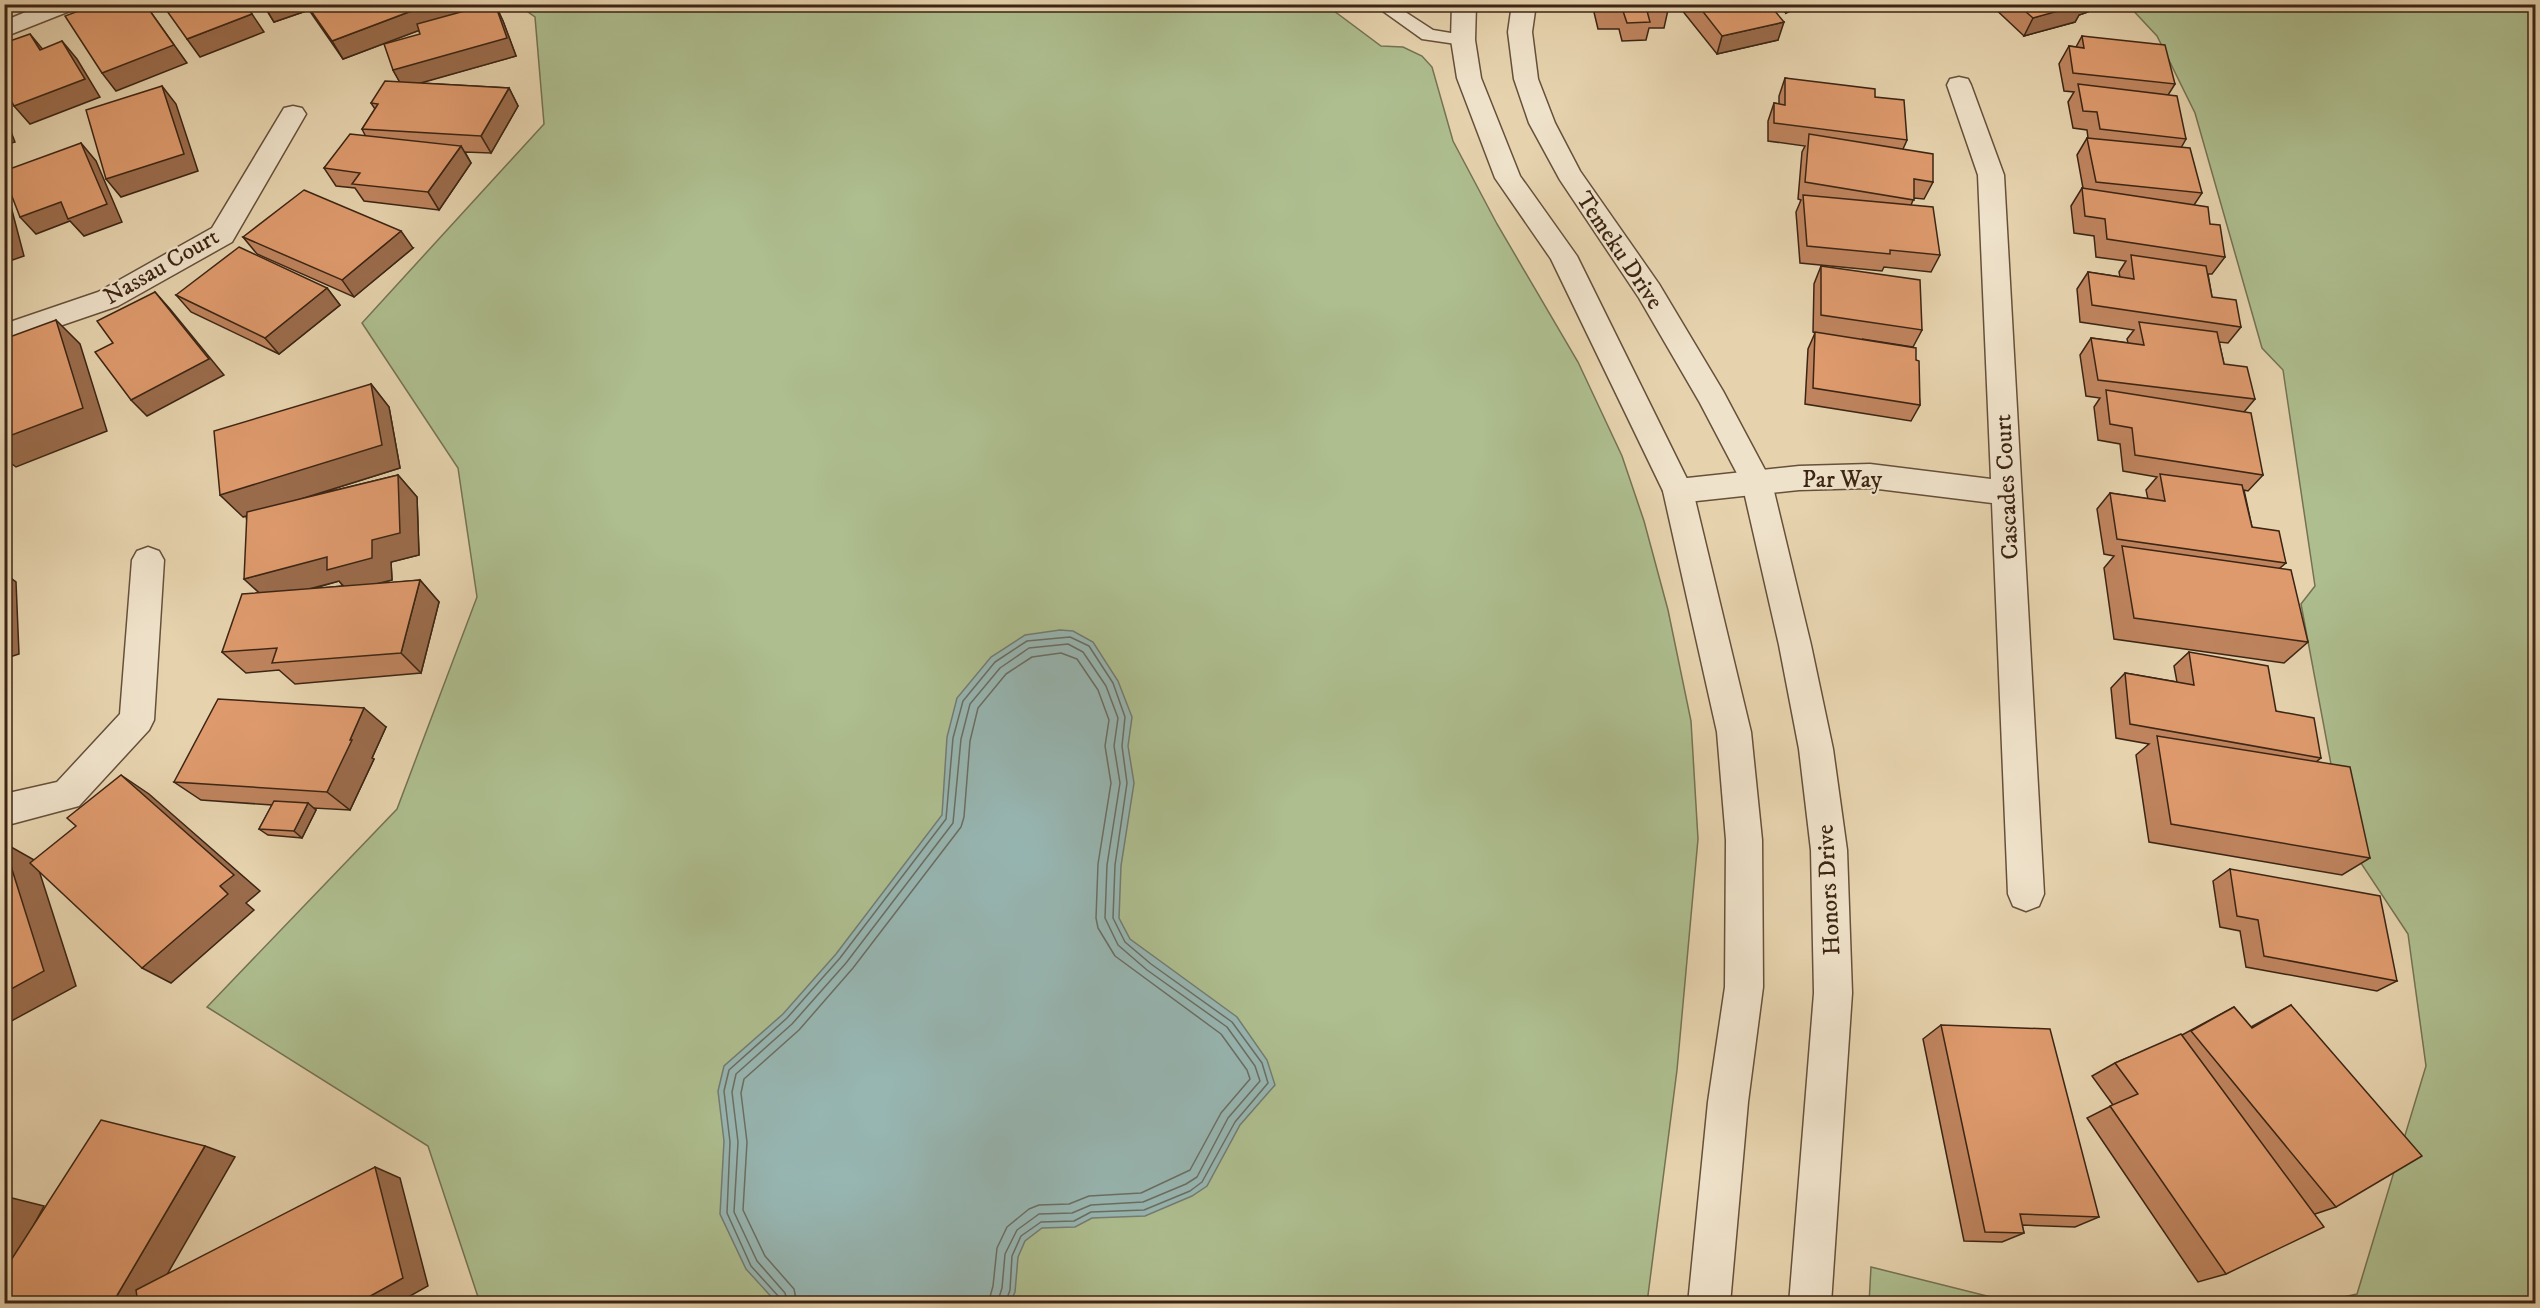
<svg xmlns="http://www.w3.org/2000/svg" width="2540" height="1308" viewBox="0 0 2540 1308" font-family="'IM FELL DW Pica',serif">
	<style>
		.green { fill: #aebe8f; stroke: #757252; stroke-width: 1.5 }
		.water { fill: #97b6b2; stroke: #737c73; stroke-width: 1.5 }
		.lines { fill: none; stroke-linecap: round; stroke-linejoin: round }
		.shore { stroke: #6a6e63; stroke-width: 1.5 }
		.service-casing { stroke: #66503a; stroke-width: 3 }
		.minor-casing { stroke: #66503a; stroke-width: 3 }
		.tertiary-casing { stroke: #66503a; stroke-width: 3 }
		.service { fill: #efe2ca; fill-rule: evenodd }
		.minor { fill: #efe2ca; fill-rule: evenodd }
		.tertiary { fill: #efe2ca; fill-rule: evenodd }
		.wall { fill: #bf845e; stroke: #3c2514; stroke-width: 1.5; fill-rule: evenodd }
		.shaded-wall { fill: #9b6c4c; stroke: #3c2514; stroke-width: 1.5 }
		.building { fill: #de9a6d; stroke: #3c2514; stroke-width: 1.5 }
		.labels { text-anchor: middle; stroke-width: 4.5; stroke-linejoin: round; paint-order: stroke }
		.street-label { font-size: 24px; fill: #3c2514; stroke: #efe2ca }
	</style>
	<rect width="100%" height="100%" fill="#e6d3ae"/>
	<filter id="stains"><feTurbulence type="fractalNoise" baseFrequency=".00333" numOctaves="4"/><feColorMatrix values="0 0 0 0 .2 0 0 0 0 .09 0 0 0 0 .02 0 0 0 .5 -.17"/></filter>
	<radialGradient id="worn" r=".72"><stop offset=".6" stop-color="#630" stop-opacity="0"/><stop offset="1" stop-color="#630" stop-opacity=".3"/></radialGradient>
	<g class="green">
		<path d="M518 5H1326L1381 46 1403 47 1422 56 1432 67 1453 141 1497 224 1578 362 1622 456 1644 521 1668 610 1691 721 1698 839 1677 1070 1647 1303H480L428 1146 207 1007 397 809 477 597 458 468 362 323 544 124 535 17Z"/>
		<path d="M2128 5H2535V1303H2316L2357 1294 2426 1066 2408 934 2345 839 2301 604 2315 586 2283 370 2262 348 2195 113 2157 36Z"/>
		<path d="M1871 1267 2007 1301 2021 1303H1869Z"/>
	</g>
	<path class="water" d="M1060 630 1073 631 1093 642 1118 681 1132 717 1128 746 1134 783 1121 866 1119 918 1130 939 1237 1017 1267 1060 1275 1085 1240 1125 1207 1186 1192 1196 1145 1216 1092 1218 1075 1227 1042 1228 1025 1241 1018 1257 1015 1292 1010 1303H777L746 1269 720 1214 724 1141 718 1091 724 1066 783 1014 836 954 942 815 947 737 957 698 991 657 1025 635Z"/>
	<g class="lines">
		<g class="shore">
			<path d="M781 1304 779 1297 751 1266 727 1213 730 1142 724 1091 729 1070 787 1018 840 958 946 819 953 738 963 701 995 662 1027 641 1070 637 1089 646 1113 683 1125 717 1122 746 1127 783 1115 865 1113 918 1125 942 1151 964 1232 1022 1262 1063 1268 1083 1235 1122 1202 1182 1190 1191 1144 1210 1091 1212 1074 1221 1041 1222 1021 1236 1012 1256 1010 1290 1005 1304"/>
			<path d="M788 1304 785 1293 757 1261 734 1212 738 1142 732 1092 736 1074 792 1024 846 963 953 823 961 739 970 704 1000 668 1029 648 1068 644 1083 652 1106 686 1118 718 1114 746 1120 783 1107 865 1105 918 1118 945 1147 970 1227 1027 1255 1066 1260 1081 1228 1118 1197 1177 1186 1184 1143 1202 1091 1205 1072 1213 1039 1214 1017 1230 1005 1254 1002 1288 997 1304"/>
			<path d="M797 1304 794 1289 765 1256 743 1210 747 1142 741 1093 744 1079 799 1030 853 968 961 827 964 817 970 741 978 708 1006 674 1032 657 1061 653 1077 659 1098 690 1109 720 1105 746 1111 783 1098 864 1096 918 1098 928 1115 956 1221 1034 1247 1070 1250 1079 1221 1113 1190 1170 1141 1193 1089 1196 1069 1204 1039 1205 1029 1209 1007 1227 997 1248 993 1286 988 1304"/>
		</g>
		<defs>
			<path id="service" d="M1373 4H1393L1433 30 1469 36 1472 40 1469 44 1463 45 1422 39Z"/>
			<g id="minor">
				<path d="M45 4H78L75 9 4 37V21Z"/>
				<path d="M1959 77 1968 79 1971 85 2004 175 2044 894 2039 906 2026 911 2013 906 2008 894 1992 503 1870 488 1799 490 1678 503 1667 500 1663 491 1667 482 1678 479 1799 466 1870 464 1991 479 1978 175 1947 85 1950 79Z"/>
				<path d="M293 106 302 108 306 114 232 242 118 306 4 345V324L98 292 212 228 284 108Z"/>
				<path d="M148 547 159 551 164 560 154 720 149 730 79 806 4 826V794L57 782 120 714 132 560 137 551Z"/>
			</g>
			<g id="tertiary">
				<path d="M1452 4H1476L1475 40 1481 78 1520 176 1577 256 1693 491 1751 732 1762 840 1763 987 1748 1102 1730 1304H1688L1708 1102 1725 987 1726 840 1717 732 1663 491 1551 259 1495 178 1457 78 1451 40Z"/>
				<path d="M1512 4H1536L1532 32 1538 79 1555 123 1580 171 1659 284 1723 391 1772 483 1811 645 1833 749 1847 850 1852 993 1831 1304H1789L1814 993 1811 850 1799 749 1779 645 1742 483 1700 403 1639 298 1560 180 1529 123 1514 79 1508 32Z"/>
			</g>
		</defs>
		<use href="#service" class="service-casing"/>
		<use href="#minor" class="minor-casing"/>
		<use href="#tertiary" class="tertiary-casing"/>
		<use href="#service" class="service"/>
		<use href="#minor" class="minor"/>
		<use href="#tertiary" class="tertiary"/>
	</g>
	<g class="wall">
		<path d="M263 4 467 11 495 4 503 21 516 56 419 83 509 88 518 106 491 153 465 152 471 163 439 210 364 201 355 188 336 186 324 168 365 135 362 129 375 109 371 103 400 82 393 70 420 34 419 30 343 59 309 10 274 22Z"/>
		<path d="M1592 4H1667L1668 10 1664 28H1649L1646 40 1622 41 1619 29H1598Z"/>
		<path d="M1677 4H1769L1778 40 1717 54Z"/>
		<path d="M1774 4H1806L1786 13Z"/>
		<path d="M1990 4H2092L2088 12 2079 15 2075 22 2024 36Z"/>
		<path d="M2082 36 2175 84 2168 95 2186 139 2181 148 2202 193 2194 205 2210 224 2225 257 2212 274H2208L2212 297 2241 327 2228 343 2219 342 2224 364 2255 399 2244 412 2263 475 2248 491 2244 490 2252 527 2286 563 2280 568 2308 642 2284 663 2114 639 2104 568 2114 556 2104 554 2097 509 2110 493 2148 499 2146 490 2157 477 2123 471 2120 444 2098 440 2094 407 2100 398 2086 396 2080 355 2091 338 2128 343 2127 339 2134 330 2080 322 2077 289 2088 272 2120 277 2119 272 2126 261 2096 257 2094 236 2074 233 2071 206 2082 188H2083L2077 155 2087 138H2088L2087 130 2073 128 2068 102 2074 92 2064 91 2059 64 2069 46 2076 47Z"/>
		<path d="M1785 78 1875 97 1907 140 1903 149 1933 182 1924 199 1914 198 1911 205 1940 255 1931 272 1884 267 1882 271 1800 263 1796 212 1801 200 1798 199 1802 152 1805 146 1768 141V121L1774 103 1779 104V96Z"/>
		<path d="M243 237 413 248 354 297 257 254Z"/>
		<path d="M1821 266 1922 330 1913 347 1862 339 1916 360 1920 405 1911 421 1805 404 1808 349 1815 333 1813 332 1814 284Z"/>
		<path d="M327 288 340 305 279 354 191 312 176 295Z"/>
		<path d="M371 384 389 407 400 468 311 496 398 475 417 497 419 555 391 562 392 580 378 584 420 580 439 602 421 673 295 684 279 670 246 673 222 652 259 593 246 516 243 517ZM339 581 343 586 312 589Z"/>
		<path d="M2189 652 2276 711 2321 758 2316 762 2370 858 2342 875 2149 842 2136 755 2149 744 2116 738 2111 688 2125 673 2177 682 2174 666Z"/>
		<path d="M386 727 372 758 374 759 350 810 314 808 316 810 302 838 268 835 259 829 272 805 201 800 174 782Z"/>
		<path d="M2230 869 2397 981 2377 991 2246 967 2240 931 2220 927 2213 881Z"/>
		<path d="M2291 1005 2336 1207 2315 1214 2226 1274 2198 1282 2087 1118 2113 1105 2092 1076 2115 1063 2182 1035 2234 1007 2251 1027Z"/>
		<path d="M1941 1025 2099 1217 2075 1227 2022 1225 2024 1233 2002 1242 1964 1241 1923 1039Z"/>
	</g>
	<g class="shaded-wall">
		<path d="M145 4 187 63 116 91 102 73Z"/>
		<path d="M263 4H306L309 10 274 22Z"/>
		<path d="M430 4H464L468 12 343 59 332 41Z"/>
		<path d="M495 4 503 21 516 56 403 88 393 70Z"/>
		<path d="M1789 4H1806L1786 13Z"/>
		<path d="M2076 4H2092L2088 12 2079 15 2075 22 2024 36 2033 18Z"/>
		<path d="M252 14 264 32 200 57 187 39Z"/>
		<path d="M1784 22 1778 40 1717 54 1722 36Z"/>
		<path d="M30 34 45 52 40 50Z"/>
		<path d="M62 41 77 59 100 97 30 124 14 106Z"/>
		<path d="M162 86 176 104 198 171 121 197 106 179Z"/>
		<path d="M509 88 518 106 491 153 481 136Z"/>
		<path d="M4 114 15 142 4 145Z"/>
		<path d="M81 143 96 161 122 222 84 236 70 221 36 234 20 217Z"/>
		<path d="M461 146 471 163 439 210 428 192Z"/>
		<path d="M4 180 24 256 4 263Z"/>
		<path d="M401 231 413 248 354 297 342 280Z"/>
		<path d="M327 288 340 305 279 354 265 338Z"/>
		<path d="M155 292 170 309 224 375 147 416 131 400Z"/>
		<path d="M56 320 80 344 107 431 16 467 4 458V438Z"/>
		<path d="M371 384 389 407 400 468 243 517 220 495Z"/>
		<path d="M398 475 417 497 419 555 391 562 392 580 348 591 339 581 267 600 244 579 372 540Z"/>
		<path d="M4 573 16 582 19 654 4 659Z"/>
		<path d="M420 580 439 602 421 673 401 653Z"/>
		<path d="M364 708 386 727 372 758 374 759 350 810 327 792Z"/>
		<path d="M121 775 149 794 260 891 246 903 254 910 171 983 142 968 220 886Z"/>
		<path d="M308 803 316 810 302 838 294 831Z"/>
		<path d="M4 843 36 861 76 986 4 1025Z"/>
		<path d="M205 1146 235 1157 150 1304H112Z"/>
		<path d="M375 1167 400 1178 428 1286 396 1304H356Z"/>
		<path d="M8 1197 44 1206 4 1280V1203Z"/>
	</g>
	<g class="building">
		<path d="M97 4H145L174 45 102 73 65 16Z"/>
		<path d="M162 4H245L252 14 187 39Z"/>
		<path d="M306 4H318L309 8 311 10H310Z"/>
		<path d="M318 4H430L332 41 309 8Z"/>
		<path d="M490 4H495L507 38 393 70 384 44 420 34 417 24Z"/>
		<path d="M1600 4H1667L1668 10 1647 11 1650 22 1627 23 1623 11H1602Z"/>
		<path d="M1697 4H1769L1784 22 1722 36Z"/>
		<path d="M2017 4H2084L2033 18Z"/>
		<path d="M30 34 40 50 62 41 85 79 14 106 4 89V43Z"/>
		<path d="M2082 36 2165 45 2175 84 2073 73 2069 46 2084 48Z"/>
		<path d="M1785 78 1875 89V97L1904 100 1907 140 1774 123V103L1785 105Z"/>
		<path d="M385 81 509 88 481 136 362 129 378 104 371 103Z"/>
		<path d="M2078 84 2177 96 2186 139 2100 129 2097 112 2083 111Z"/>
		<path d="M162 86 184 154 106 179 86 110Z"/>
		<path d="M350 134 461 146 428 192 352 184 360 173 324 168Z"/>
		<path d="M1809 134 1933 154V182L1914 179V200L1805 182Z"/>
		<path d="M2087 138 2190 148 2202 193 2096 182Z"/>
		<path d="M81 143 107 204 68 219 61 202 20 217 4 176V171Z"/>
		<path d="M2082 188 2208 207 2210 224 2220 225 2225 257 2107 239 2105 219 2085 216Z"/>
		<path d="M304 190 401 231 342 280 243 237Z"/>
		<path d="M1803 195 1933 207 1940 255 1890 250V254L1807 246Z"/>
		<path d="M239 247 327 288 265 338 176 295Z"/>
		<path d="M2131 255 2206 266 2212 297 2236 300 2241 327 2092 305 2088 272 2134 279Z"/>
		<path d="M1821 266 1920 280 1922 330 1821 315Z"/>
		<path d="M155 292 209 359 131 400 95 352 113 343 97 321Z"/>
		<path d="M56 320 83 408 4 438V339Z"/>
		<path d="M2139 322 2217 332 2224 364 2247 367 2255 399 2098 380 2091 338 2144 345Z"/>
		<path d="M1815 332 1916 348V360L1919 361 1920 405 1813 388Z"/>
		<path d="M371 384 382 445 220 495 214 431Z"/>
		<path d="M2106 390 2251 413 2263 475 2135 455 2132 428 2110 424Z"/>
		<path d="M2160 474 2242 485 2252 527 2279 531 2286 563 2117 539 2110 493 2165 501Z"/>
		<path d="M398 475 400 533 372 540V558L327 570V557L244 579 247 512Z"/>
		<path d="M2122 546 2291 570 2308 642 2134 618Z"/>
		<path d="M420 580 401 653 272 663 277 648 222 652 242 594Z"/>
		<path d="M2189 652 2268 666 2276 711 2314 718 2321 758 2130 724 2125 673 2194 685Z"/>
		<path d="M218 699 364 708 350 740H352L327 792 174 782Z"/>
		<path d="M2157 736 2350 767 2370 858 2171 824Z"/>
		<path d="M121 775 234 875 220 886 228 894 142 968 30 863 76 826 67 818Z"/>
		<path d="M274 801 308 803 294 831 259 829Z"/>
		<path d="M4 844 44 971 4 993Z"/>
		<path d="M2230 869 2380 896 2397 981 2264 956 2258 920 2237 916Z"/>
		<path d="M2291 1005 2422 1156 2336 1207 2191 1031 2234 1007 2252 1028Z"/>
		<path d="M1941 1025 2050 1029 2099 1217 2020 1214 2024 1233 1985 1232Z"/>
		<path d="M2181 1034 2324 1227 2226 1274 2110 1106 2138 1094 2115 1063Z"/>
		<path d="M101 1120 205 1146 112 1304H4V1271Z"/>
		<path d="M375 1167 403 1278 356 1304H138L136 1290Z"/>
	</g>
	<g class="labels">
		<g class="street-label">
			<text transform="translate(1620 250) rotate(56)" y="8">Temeku Drive</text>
			<text transform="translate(161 266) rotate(-30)" y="8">Nassau Court</text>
			<text x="1842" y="487">Par Way</text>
			<text transform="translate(2006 487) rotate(-93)" y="8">Cascades Court</text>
			<text transform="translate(1828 890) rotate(-93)" y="8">Honors Drive</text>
		</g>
	</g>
	<rect width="2540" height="1308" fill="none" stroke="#e6d3ae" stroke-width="24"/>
	<rect x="6" y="6" width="2528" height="1296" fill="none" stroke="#3c2514" stroke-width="3"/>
	<rect x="12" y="12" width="2516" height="1284" fill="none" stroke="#3c2514" stroke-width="1.5"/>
	<rect width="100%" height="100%" filter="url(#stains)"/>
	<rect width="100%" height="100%" fill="url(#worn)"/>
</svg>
